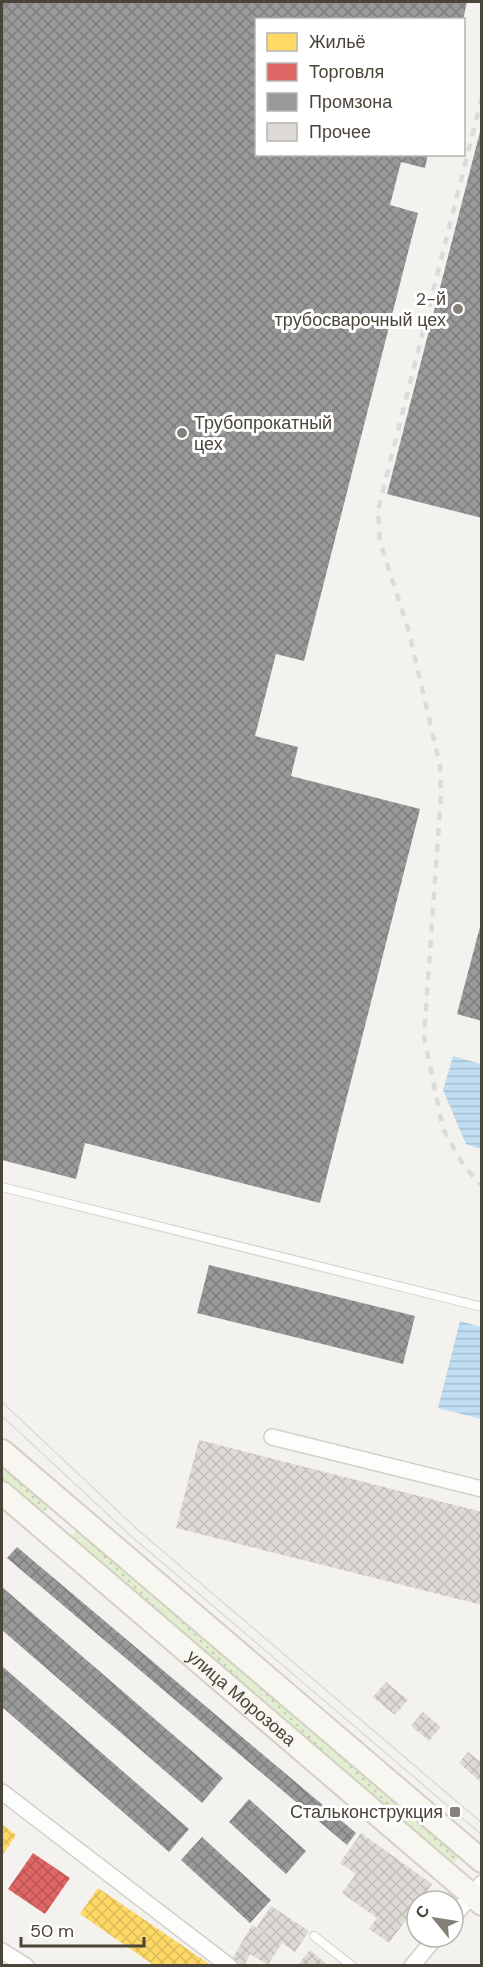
<svg xmlns="http://www.w3.org/2000/svg" width="483" height="1967" viewBox="0 0 483 1967" font-family="'DM Sans',sans-serif">
	<style>
		.grass { fill: url(#grass-dots) }
		.water { fill: url(#water-rules) }
		.homes { fill: url(#homes-cross-hatch) }
		.shops { fill: url(#shops-cross-hatch) }
		.industry { fill: url(#industry-cross-hatch) }
		.building { fill: url(#building-cross-hatch) }
		.lines { fill: none; stroke-linecap: round; stroke-linejoin: round }
		.lane-casing { stroke: #d2d0cb; stroke-width: 10 }
		.street-casing { stroke: #d2d0cb; stroke-width: 18 }
		.secondary-casing { stroke: #d3cfc5; stroke-width: 26 }
		.lane { stroke: #fdfdfc; stroke-width: 8 }
		.street { stroke: #fdfdfc; stroke-width: 15 }
		.secondary { stroke: #f7f6f1; stroke-width: 22 }
		.tram { stroke: #dbdbda; stroke-width: 1.5 }
		.rail { stroke: #dbdbda; stroke-width: 4.5; stroke-dasharray: 8 8; stroke-linecap: butt }
		.poi-dot { fill: #868178; stroke: #fff; stroke-width: 2 }
		.labels { text-anchor: middle; stroke-width: 6; stroke-linejoin: round; paint-order: stroke }
		.poi-label { font-size: 18px; fill: #4b4439; stroke: #fff; text-anchor: end }
		.street-label { font-size: 18px; fill: #4b4439; stroke: #fff }
	</style>
	<defs>
		<pattern id="grass-dots" width="8" height="8" patternUnits="userSpaceOnUse" patternTransform="scale(1.5)"><rect width="8" height="8" fill="#e1eecf"/><path d="M2 2h.1M6 6h.1" fill="none" stroke="#c3cdb2" stroke-width="1.8" stroke-linecap="round"/></pattern>
		<pattern id="water-rules" width="6" height="5" patternUnits="userSpaceOnUse" patternTransform="scale(1.5)"><rect width="6" height="5" fill="#c0ddf1"/><path d="M0 2.5h6" fill="none" stroke="#a6bfcf"/></pattern>
		<pattern id="homes-cross-hatch" width="8" height="8" patternUnits="userSpaceOnUse" patternTransform="scale(1.5)"><rect width="8" height="8" fill="#ffd966"/><path d="M0 0l8 8M0 8l8-8" fill="none" stroke="#dcbb59"/></pattern>
		<pattern id="shops-cross-hatch" width="8" height="8" patternUnits="userSpaceOnUse" patternTransform="scale(1.5)"><rect width="8" height="8" fill="#e06666"/><path d="M0 0l8 8M0 8l8-8" fill="none" stroke="#b85655"/></pattern>
		<pattern id="industry-cross-hatch" width="8" height="8" patternUnits="userSpaceOnUse" patternTransform="scale(1.5)"><rect width="8" height="8" fill="#999"/><path d="M0 0l8 8M0 8l8-8" fill="none" stroke="#7f7e7e"/></pattern>
		<pattern id="building-cross-hatch" width="8" height="8" patternUnits="userSpaceOnUse" patternTransform="scale(1.5)"><rect width="8" height="8" fill="#dedbd6"/><path d="M0 0l8 8M0 8l8-8" fill="none" stroke="#c0bdb8"/></pattern>
	</defs>
	<rect width="100%" height="100%" fill="#f4f2ee"/>
	<g class="grass">
		<path d="M2 1462 52 1504 42 1516 2 1482Z"/>
		<path d="M78 1528 463 1853 454 1863 68 1541Z"/>
	</g>
	<g class="water">
		<path d="M453 1056 481 1064V1149L466 1144 443 1090Z"/>
		<path d="M460 1321 481 1327V1419L438 1408Z"/>
	</g>
	<g class="homes">
		<path d="M2 1824 16 1835 2 1856Z"/>
		<path d="M98 1888 212 1966H155L80 1914Z"/>
	</g>
	<path class="shops" d="M33 1853 70 1878 45 1914 8 1889Z"/>
	<g class="industry">
		<path d="M2 2H467L463 20H256V154H428L425 168 401 162 390 205 418 213 304 661 276 654 255 736 298 747 291 776 420 809 320 1203 85 1143 76 1179 2 1160Z"/>
		<path d="M481 128H482V518L387 494Z"/>
		<path d="M481 923H482V1021L457 1014Z"/>
		<path d="M209 1265 415 1316 403 1364 197 1313Z"/>
		<path d="M17 1547 356 1833 347 1845 7 1558Z"/>
		<path d="M2 1587 223 1778 202 1803 2 1630Z"/>
		<path d="M2 1666 189 1829 169 1852 2 1707Z"/>
		<path d="M249 1799 306 1851 286 1874 229 1822Z"/>
		<path d="M202 1837 271 1900 250 1923 181 1860Z"/>
	</g>
	<g class="building">
		<path d="M199 1440 482 1512V1605L176 1528Z"/>
		<path d="M386 1682 408 1700 395 1715 373 1697Z"/>
		<path d="M423 1712 441 1727 429 1741 411 1726Z"/>
		<path d="M468 1752 482 1763V1783L459 1763Z"/>
		<path d="M361 1833 432 1884 420 1901H417V1905L389 1943 369 1929 377 1918 342 1893 356 1874 340 1863Z"/>
		<path d="M271 1906 309 1931 295 1952 282 1943 268 1965 250 1954 244 1966H238L231 1961 252 1925 273 1937 257 1927Z"/>
		<path d="M310 1950 329 1966H297Z"/>
	</g>
	<g class="lines">
		<defs>
			<g id="lane">
				<path d="M2 1187 482 1307"/>
				<path d="M314 1936 352 1966"/>
			</g>
			<g id="street">
				<path d="M272 1437 482 1489"/>
				<path d="M2 1792 229 1966"/>
				<path d="M453 1917 482 1883"/>
				<path d="M2 1951 26 1966"/>
				<path d="M412 1966 436 1937"/>
			</g>
			<g id="secondary">
				<path d="M2 1451 482 1861"/>
				<path id="s1" d="M2 1493 482 1904"/>
			</g>
		</defs>
		<use href="#lane" class="lane-casing"/>
		<use href="#street" class="street-casing"/>
		<use href="#secondary" class="secondary-casing"/>
		<use href="#lane" class="lane"/>
		<use href="#street" class="street"/>
		<use href="#secondary" class="secondary"/>
		<g class="tram">
			<path d="M2 1402 138 1530 482 1823"/>
			<path d="M2 1416 132 1537 482 1835"/>
		</g>
		<path class="rail" d="M482 97 378 510 380 542 409 632 440 766 441 795 424 1037 443 1129 464 1166 482 1186"/>
	</g>
	<g class="poi-dot">
		<circle cx="458" cy="309" r="6"/>
		<circle cx="182" cy="433" r="6"/>
		<rect x="449" y="1806" width="12" height="12" rx="3"/>
	</g>
	<g class="labels">
		<g class="poi-label">
			<text x="446" y="305">2-й<tspan x="446" dy="21">трубосварочный цех</tspan></text>
			<text x="194" y="429" text-anchor="start">Трубопрокатный<tspan x="194" dy="21">цех</tspan></text>
			<text x="443" y="1818">Стальконструкция</text>
		</g>
		<g class="street-label">
			<text dy="6" stroke="none"><textPath href="#s1" startOffset="315">улица Морозова</textPath></text>
		</g>
	</g>
	<rect width="483" height="1967" fill="none" stroke="#4b4439" stroke-width="6"/>
	<rect x="255" y="18" width="210" height="138" fill="#ffffff" stroke="#b7b4b0" stroke-width="1.5"/>
	<rect x="267" y="33" width="30" height="18" fill="#ffd966" stroke="#b7b4b0" stroke-width="1.5"/>
	<text x="309" y="48" font-size="18" fill="#4b4439">Жильё</text>
	<rect x="267" y="63" width="30" height="18" fill="#e06666" stroke="#b7b4b0" stroke-width="1.5"/>
	<text x="309" y="78" font-size="18" fill="#4b4439">Торговля</text>
	<rect x="267" y="93" width="30" height="18" fill="#999999" stroke="#b7b4b0" stroke-width="1.5"/>
	<text x="309" y="108" font-size="18" fill="#4b4439">Промзона</text>
	<rect x="267" y="123" width="30" height="18" fill="#dedbd6" stroke="#b7b4b0" stroke-width="1.5"/>
	<text x="309" y="138" font-size="18" fill="#4b4439">Прочее</text>
	<g transform="translate(435 1919) rotate(300)"><circle r="28" fill="#ffffff" stroke="#b7b4b0" stroke-width="1.5"/>
	<path d="M0-4.5L10 22L0 15L-10 22Z" fill="#868178"/>
	<text y="-9" font-size="16" font-weight="bold" text-anchor="middle" fill="#4b4439">С</text>
	</g>
	<path d="M21 1937v9h123v-9" fill="none" stroke="#4b4439" stroke-width="3"/>
	<text x="30" y="1937" font-size="18" fill="#4b4439" stroke="#ffffff" stroke-width="4.5" paint-order="stroke">50 m</text>
</svg>
